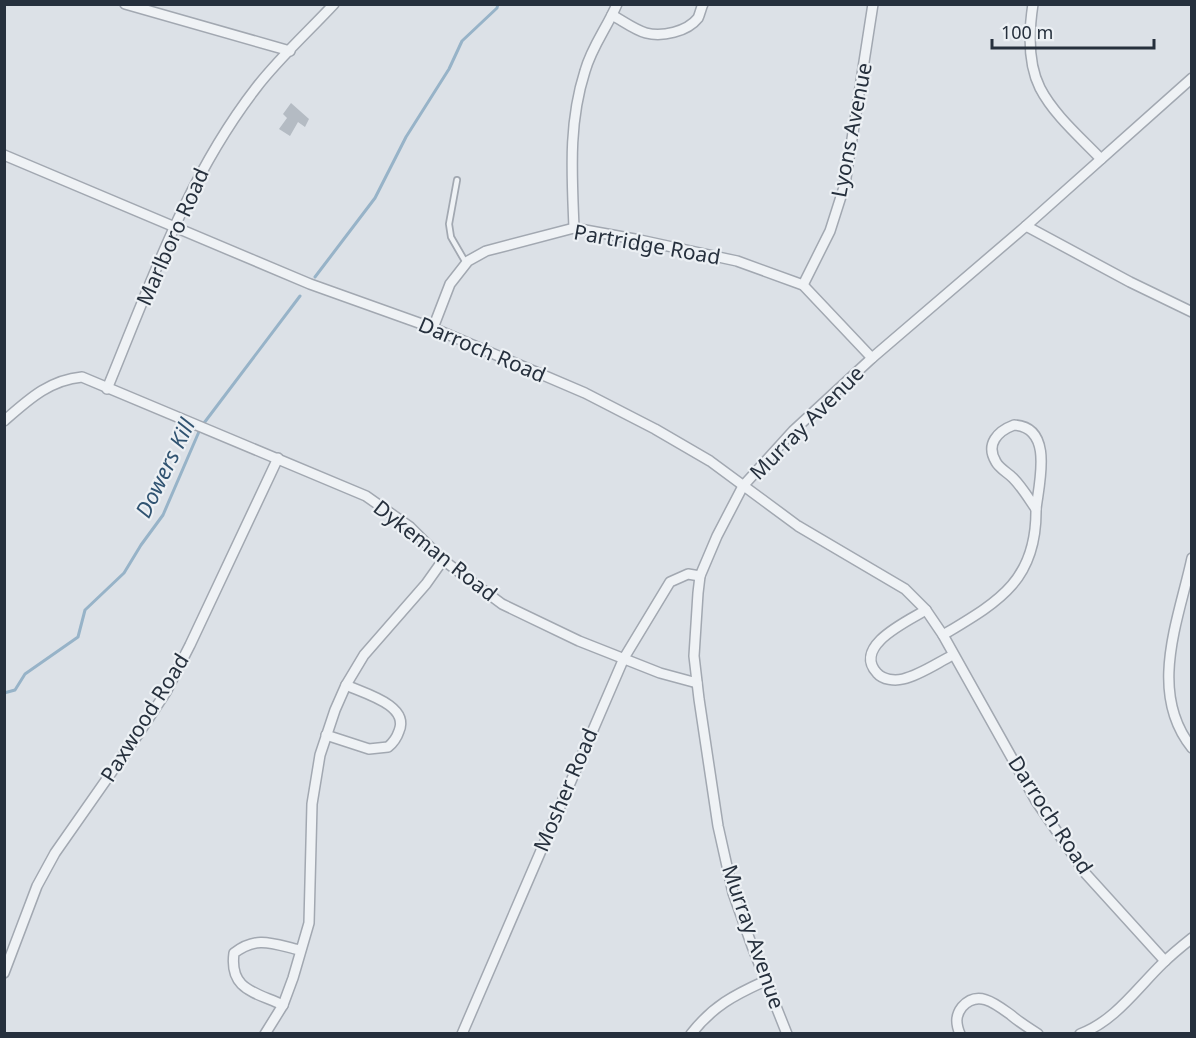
<svg xmlns="http://www.w3.org/2000/svg" width="1196" height="1038" viewBox="0 0 1196 1038" font-family="'Noto Sans',sans-serif">
	<style>
		.lines { fill: none; stroke-linecap: round; stroke-linejoin: round }
		.stream { stroke: #97b3c8; stroke-width: 3 }
		.building { fill: #b4bbc3 }
		.service-casing { stroke: #a2a8b1; stroke-width: 8 }
		.minor-casing { stroke: #a2a8b1; stroke-width: 12 }
		.service { stroke: #eff2f5; stroke-width: 4.5 }
		.minor { stroke: #eff2f5; stroke-width: 9 }
		.labels { text-anchor: middle; stroke-width: 4.5; stroke-linejoin: round; paint-order: stroke }
		.street-label { font-size: 21px; fill: #26303d; stroke: #ecf0f4 }
		.water-label { font-size: 22px; font-style: italic; fill: #305371; stroke: #ecf0f4 }
	</style>
	<rect width="100%" height="100%" fill="#dce1e7"/>
	<g class="lines">
		<g class="stream">
			<path d="M315 277 375 198 406 137 449 69 462 41 497 8 498 4"/>
			<path d="M4 693 15 690 25 674 78 637 85 610 124 573 141 545 163 515 201 427 300 296"/>
		</g>
	</g>
	<path class="building" d="M291 103 309 119 305 127 298 122 290 136 279 129 287 118 283 114Z"/>
	<g class="lines">
		<defs>
			<path id="service" d="M457 180 449 224 451 237 466 263"/>
			<g id="minor">
				<path d="M125 4 290 51"/>
				<path d="M1033 4C1029 30 1028 64 1040 88 1054 115 1080 137 1101 159"/>
				<path d="M612 15C623 21 635 30 646 33 662 37 687 32 698 18 700 14 701 8 703 4"/>
				<path d="M4 155 310 284 433 328 585 393 655 429 710 461 798 526 905 589 926 610 943 635 1036 801 1086 874 1165 961"/>
				<path d="M1026 226 1130 282 1192 312"/>
				<path d="M574 228C572 175 568 124 585 71 592 46 607 28 617 4"/>
				<path d="M803 285 830 231 845 184 873 4"/>
				<path d="M433 328 450 284 468 261 486 251 574 228 640 240 737 261 803 285 872 358"/>
				<path d="M107 389C150 285 187 177 256 88 278 59 309 31 334 4"/>
				<path d="M4 421C28 400 49 380 82 377L366 496 410 527 443 560 502 604 579 641 660 673 697 683"/>
				<path d="M1014 425C1054 427 1039 483 1036 509 1029 499 1022 487 1013 478 1008 473 999 468 996 462 985 444 998 431 1014 425Z"/>
				<path d="M1192 558C1179 619 1147 692 1192 748"/>
				<path d="M926 610C908 621 852 646 877 673 883 680 895 681 903 679 920 675 937 663 953 655"/>
				<path d="M943 635C998 602 1037 581 1036 509"/>
				<path d="M326 735 369 749 388 747C393 743 397 737 399 731 410 705 363 693 346 685"/>
				<path d="M4 973 37 886 55 853 139 733 166 692 190 645 278 458"/>
				<path d="M283 1005C255 992 229 990 234 953 258 935 273 944 300 950"/>
				<path d="M265 1034 283 1005 293 978 309 923 312 804 320 755 335 710 346 685 364 655 426 584 443 560"/>
				<path d="M462 1034 624 658 670 582 688 574 700 576"/>
				<path d="M691 1034C713 1006 734 995 765 981"/>
				<path d="M787 1034 752 946 733 893 718 826 699 699 694 656 698 593 700 576 717 536 743 486 793 431 872 358 1026 226 1192 78"/>
				<path d="M960 1034C956 1024 955 1016 962 1007 978 989 996 1004 1011 1015 1019 1022 1029 1028 1038 1034"/>
				<path d="M1080 1034C1115 1021 1137 988 1163 963 1172 954 1182 946 1192 938"/>
			</g>
		</defs>
		<use href="#service" class="service-casing"/>
		<use href="#minor" class="minor-casing"/>
		<use href="#service" class="service"/>
		<use href="#minor" class="minor"/>
	</g>
	<g class="labels">
		<g class="street-label">
			<text transform="translate(852 130) rotate(-79)" y="7">Lyons Avenue</text>
			<text transform="translate(173 237) rotate(-66)" y="7">Marlboro Road</text>
			<text transform="translate(647 245) rotate(10)" y="7">Partridge Road</text>
			<text transform="translate(482 350) rotate(23)" y="7">Darroch Road</text>
			<text transform="translate(807 423) rotate(-45)" y="7">Murray Avenue</text>
			<text transform="translate(435 551) rotate(38)" y="7">Dykeman Road</text>
			<text transform="translate(145 718) rotate(-58)" y="7">Paxwood Road</text>
			<text transform="translate(566 790) rotate(-67)" y="7">Mosher Road</text>
			<text transform="translate(1050 815) rotate(57)" y="7">Darroch Road</text>
			<text transform="translate(753 937) rotate(71)" y="7">Murray Avenue</text>
		</g>
		<g class="water-label">
			<text transform="translate(165 468) rotate(-64)" y="8">Dowers Kill</text>
		</g>
	</g>
	<rect width="1196" height="1038" fill="none" stroke="#26303d" stroke-width="12"/>
	<path d="M992 39v9h162v-9" fill="none" stroke="#26303d" stroke-width="3"/>
	<text x="1001" y="39" font-size="18" fill="#26303d" stroke="#ecf0f4" stroke-width="4.5" paint-order="stroke">100 m</text>
</svg>
